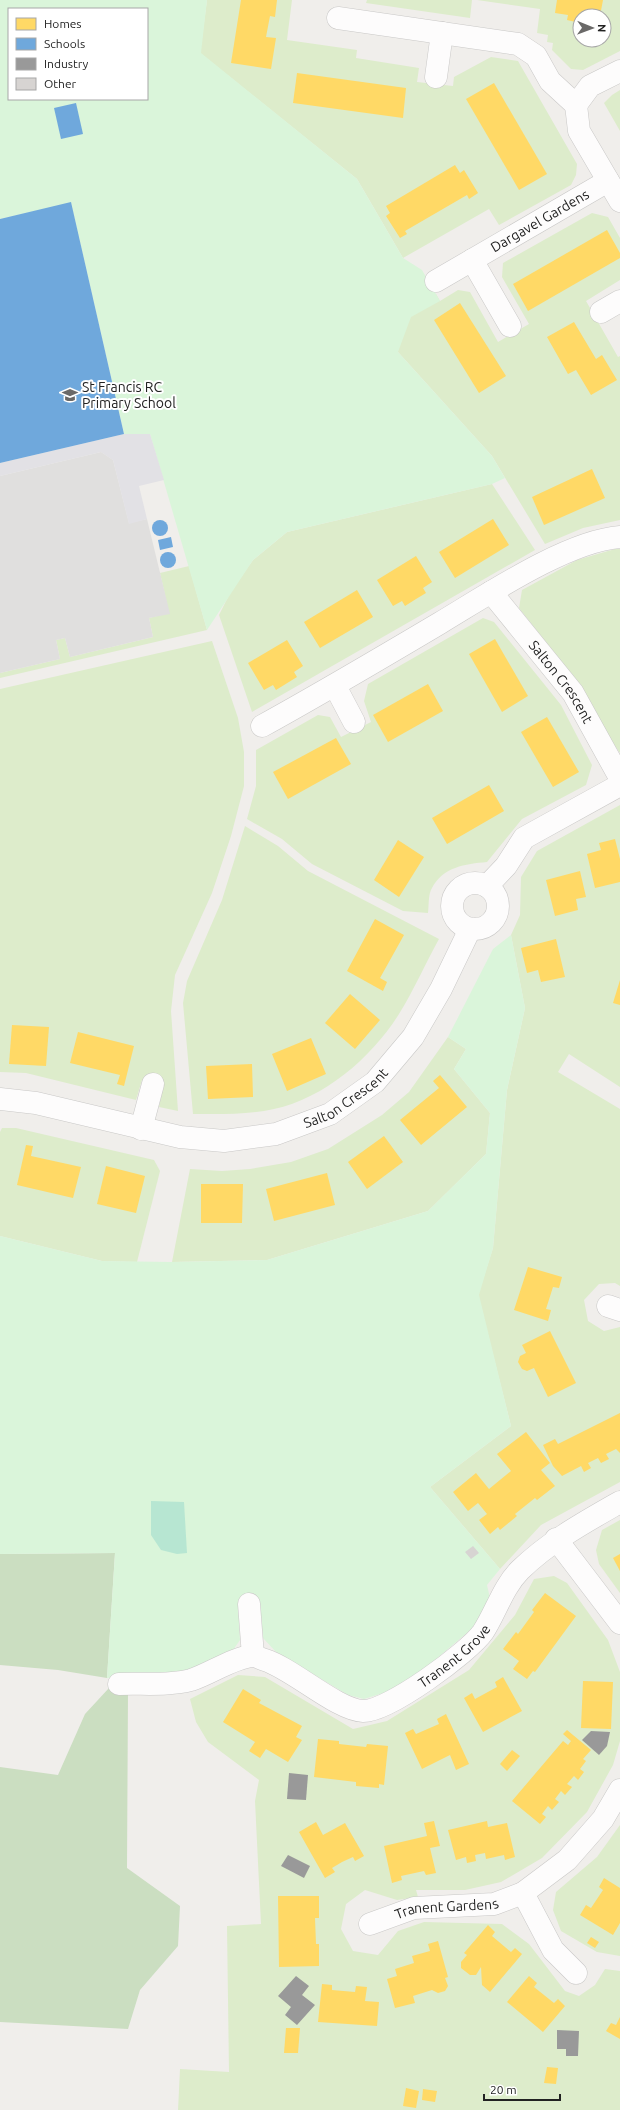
<svg xmlns="http://www.w3.org/2000/svg" width="620" height="2110" viewBox="0 0 620 2110" font-family="Ubuntu,sans-serif">
	<style>
		.grass { fill: #ddeccb; fill-rule: evenodd }
		.forest { fill: #cbdec1 }
		.park { fill: #daf5da; fill-rule: evenodd }
		.pitch { fill: #b7e6d2 }
		.parking { fill: #e0dfde }
		.plaza { fill: #e2e1e5 }
		.homes { fill: #ffd966 }
		.schools { fill: #6fa8dc }
		.industry { fill: #999 }
		.building { fill: #d7d4d2 }
		.lines { fill: none; stroke-linecap: round; stroke-linejoin: round }
		.street-casing { stroke: #c9c8c7; stroke-width: 23 }
		.street { stroke: #fdfcfc; stroke-width: 22 }
		.labels { text-anchor: middle; stroke-width: 4; stroke-linejoin: round; paint-order: stroke }
		.street-label { font-size: 14px; fill: #222; stroke: #fff }
		.poi-label { font-size: 14px; fill: #222; stroke: #fff; text-anchor: start }
	</style>
	<rect width="100%" height="100%" fill="#f0eeeb"/>
	<g class="grass">
		<path d="M207 0H292L287 40 357 50 356 58 419 68 417 82 453 86 454 77 491 57 518 61 577 164 576 175 571 185 499 225 489 209 403 258 357 179 200 53Z"/>
		<path d="M367 0H472L470 18 366 3Z"/>
		<path d="M477 0H620V51L583 70 571 69 552 50 553 43 547 42 548 35 537 33 540 9ZM580 16H604V40H580Z"/>
		<path d="M620 90V131L604 103 612 95Z"/>
		<path d="M592 213 608 217 620 238V280L586 301 618 357 620 356V520L583 528 545 544 492 456 398 352 399 316 436 294 440 301 458 290 470 292 498 342 529 324 502 277 503 263Z"/>
		<path d="M492 484 535 550 252 712 219 615 231 591 253 560 287 532Z"/>
		<path d="M615 549H620V753L607 735 583 689 519 608 522 590 577 560Z"/>
		<path d="M189 566 207 630 0 678V673L60 659 56 640 65 638 70 657 153 637 149 618 169 613 160 573Z"/>
		<path d="M483 618 494 622 561 705 592 765 586 785 522 819 487 862C465 864 443 867 432 888 428 894 429 906 428 913L403 911 312 864 282 839 247 819 256 786V750L318 715 330 717 341 737 371 722 364 701 368 684Z"/>
		<path d="M212 641 238 718 244 752V786L231 836 212 893 175 975 171 1011 178 1111 159 1107 163 1086 142 1080 136 1100 26 1073 0 1072V689Z"/>
		<path d="M620 805V1087L569 1054 558 1072 620 1109V1286L615 1283 599 1284 584 1300 588 1321 604 1331 620 1327V1482L541 1525 500 1569 430 1487 511 1426 478 1295 493 1248 507 1090 525 1008 511 935 520 915 521 877 537 851Z"/>
		<path d="M245 826 278 846 308 871 439 939C425 964 414 990 399 1014 372 1057 325 1098 274 1109 247 1115 220 1114 193 1114L183 1003 187 981 222 900Z"/>
		<path d="M448 1037 466 1049 454 1069 490 1113 486 1154 428 1211 267 1260 172 1262 190 1169 222 1171 250 1169 291 1162 328 1149 382 1115 409 1092Z"/>
		<path d="M2 1128H16L154 1160 160 1171 137 1262 102 1261 0 1236V1132Z"/>
		<path d="M620 1520V1593L599 1564 596 1550 602 1530Z"/>
		<path d="M554 1576 567 1583 608 1640 620 1672V1741L613 1765 587 1812 542 1858 501 1882 465 1890H416L418 1897 397 1900 365 1890 346 1904 341 1929 353 1951 378 1955 398 1931 424 1922 502 1924 529 1944 565 1991 579 1996 595 1985 605 1969 620 1971V2110H178L180 2069 229 2072 227 1926 261 1924 255 1801 259 1780 208 1742 196 1722 190 1699 238 1675 265 1677 353 1729 387 1721 469 1670 515 1615 534 1579Z"/>
		<path d="M620 1825V1956L597 1952 561 1931 553 1910 556 1892 597 1857Z"/>
	</g>
	<g class="forest">
		<path d="M115 1553 107 1678 58 1670 0 1665V1554Z"/>
		<path d="M109 1688 128 1693 127 1868 180 1906 178 1946 140 1990 128 2029 0 2022V1767L58 1775 85 1714Z"/>
	</g>
	<g class="park">
		<path d="M0 0H207L201 53 357 179 403 258 422 270 440 301 411 317 398 352 492 456 505 478 492 484 287 532 253 560 207 630 150 434H124L71 203 0 219ZM9 9H147V99H9Z"/>
		<path d="M511 935 525 1008 507 1090 493 1248 479 1295 511 1426 430 1487 500 1569 487 1585 490 1598 474 1627 429 1665 390 1691 364 1699 348 1695 276 1652 263 1638 260 1602 238 1603 240 1640 229 1656 187 1672 107 1678 115 1553 0 1554V1236L102 1261 172 1262 267 1260 428 1211 486 1154 490 1113 454 1069 466 1049 448 1037 493 949Z"/>
	</g>
	<path class="pitch" d="M151 1501 184 1502 187 1553 177 1554 161 1550 151 1535Z"/>
	<path class="parking" d="M101 452 113 460 129 523 147 519 170 614 149 618 153 637 70 657 65 638 56 640 60 659 0 673V476Z"/>
	<path class="plaza" d="M124 434H150L164 480 139 486 147 519 129 524 113 460 101 452 0 476V463Z"/>
	<g class="homes">
		<path d="M241 0H277L275 17 270 16 266 37 276 38 271 69 231 63Z"/>
		<path d="M557 0H603L600 16H580V23L567 20 568 15 555 13Z"/>
		<path d="M297 73 406 88 403 118 293 103Z"/>
		<path d="M494 83 547 174 519 190 466 99Z"/>
		<path d="M455 165 460 173 464 170 478 193 469 199 467 195 405 231 407 234 400 238 386 216 390 213 386 206Z"/>
		<path d="M607 230 620 253V258L528 311 513 284Z"/>
		<path d="M460 303 506 376 479 393 434 320Z"/>
		<path d="M574 322 596 359 602 355 617 380 591 395 576 370 568 374 547 337Z"/>
		<path d="M592 469 605 498 544 525 532 497Z"/>
		<path d="M493 519 509 545 455 578 439 552Z"/>
		<path d="M416 556 432 582 423 588 426 593 416 599 405 606 402 601 393 606 377 580Z"/>
		<path d="M357 590 373 617 320 648 304 622Z"/>
		<path d="M495 639 528 696 502 712 469 654Z"/>
		<path d="M287 640 303 666 294 672 297 677 276 690 273 685 264 690 248 663Z"/>
		<path d="M428 684 443 711 388 742 373 715Z"/>
		<path d="M547 717 579 772 553 787 521 732Z"/>
		<path d="M336 738 351 764 288 799 273 772Z"/>
		<path d="M489 785 504 811 447 844 432 818Z"/>
		<path d="M615 839 620 859V882L595 888 587 854 601 850 599 843Z"/>
		<path d="M398 840 424 857 399 897 374 880Z"/>
		<path d="M580 871 586 897 576 899 578 910 555 916 546 880Z"/>
		<path d="M375 919 404 935 380 978 387 982 383 991 347 971Z"/>
		<path d="M556 939 565 977 541 982 538 970 527 973 521 948Z"/>
		<path d="M620 980V1005L613 1003Z"/>
		<path d="M350 994 380 1020 355 1049 325 1023Z"/>
		<path d="M12 1025 49 1027 46 1066 9 1064Z"/>
		<path d="M78 1032 134 1046 124 1086 117 1084 120 1075 70 1063Z"/>
		<path d="M311 1038 326 1074 287 1091 272 1054Z"/>
		<path d="M252 1064 253 1097 208 1099 206 1066Z"/>
		<path d="M440 1075 467 1107 421 1145 400 1120 439 1088 433 1081Z"/>
		<path d="M384 1136 403 1162 367 1189 348 1162Z"/>
		<path d="M26 1145 33 1146 31 1156 81 1167 73 1198 17 1185Z"/>
		<path d="M106 1166 145 1176 136 1213 97 1204Z"/>
		<path d="M327 1173 335 1205 274 1221 266 1189Z"/>
		<path d="M201 1184H243L242 1223H201Z"/>
		<path d="M528 1267 562 1277 559 1288 553 1287 546 1309 551 1310 548 1321 514 1310Z"/>
		<path d="M550 1331 576 1383 548 1397 534 1368 527 1371 522 1369 518 1362 520 1356 526 1353 522 1345Z"/>
		<path d="M620 1413V1453L616 1449 606 1454 609 1459 601 1463 598 1458 588 1463 591 1468 584 1472 581 1466 562 1476 553 1466 543 1445 555 1439 558 1444Z"/>
		<path d="M526 1432 550 1463 541 1470 555 1486 537 1500 535 1498 515 1514 517 1516 500 1530 498 1527 490 1534 479 1520 487 1514 478 1503 468 1511 453 1492 476 1473 489 1489 511 1471 497 1454Z"/>
		<path d="M620 1554V1571L613 1558Z"/>
		<path d="M545 1593 576 1616 535 1672 533 1671 527 1679 513 1669 519 1661 503 1649 516 1632 518 1634 534 1612 532 1610Z"/>
		<path d="M503 1677 522 1711 483 1732 464 1698 472 1693 475 1699 497 1687 495 1682Z"/>
		<path d="M583 1681 613 1682 611 1729 581 1728Z"/>
		<path d="M243 1689 261 1700 259 1703 302 1726 296 1737 302 1740 288 1762 266 1749 260 1758 249 1751 255 1742 223 1722Z"/>
		<path d="M446 1714 469 1764 456 1770 450 1755 422 1769 405 1733 413 1729 416 1734 439 1724 437 1719Z"/>
		<path d="M567 1730 591 1750 583 1759 586 1761 580 1769 584 1772 578 1780 574 1776 567 1784 572 1787 565 1795 561 1791 555 1799 559 1802 552 1810 548 1806 542 1814 546 1817 540 1824 512 1801 563 1741 568 1745 571 1741 563 1734Z"/>
		<path d="M318 1739 339 1741V1744L366 1747 367 1744 388 1746 384 1785 379 1784V1788L356 1786V1782L314 1777Z"/>
		<path d="M512 1750 520 1756 507 1771 500 1764Z"/>
		<path d="M434 1821 440 1846 430 1848 436 1873 426 1875 424 1871 401 1876 402 1880 392 1883 384 1846 427 1836 424 1823Z"/>
		<path d="M487 1821 488 1827 507 1823 515 1857 505 1860 504 1855 486 1859 485 1853 475 1855 476 1861 467 1863 466 1857 456 1860 448 1830Z"/>
		<path d="M316 1822 323 1835 345 1823 364 1856 355 1861 353 1857 342 1862 332 1868 335 1872 325 1878 299 1832Z"/>
		<path d="M604 1878 620 1888V1923L613 1935 580 1915 586 1905 591 1908 603 1890 599 1887Z"/>
		<path d="M278 1896H319V1918H315L316 1944H319V1966L279 1967Z"/>
		<path d="M488 1925 495 1932 492 1936 511 1952 515 1948 522 1954 490 1992 482 1985 481 1967 476 1975H470L461 1968V1962L467 1955 464 1953Z"/>
		<path d="M591 1937 599 1942 595 1948 587 1943Z"/>
		<path d="M438 1941 448 1977 445 1978 448 1986 445 1991 438 1993 432 1990 413 1996 415 2003 395 2008 387 1979 397 1976 395 1969 414 1963 412 1956 430 1951 428 1944Z"/>
		<path d="M529 1976 537 1983 534 1987 554 2003 558 1999 565 2006 543 2032 507 2002Z"/>
		<path d="M322 1984 332 1985V1990L355 1992 356 1986 367 1987 365 2001 379 2002 377 2026 318 2022Z"/>
		<path d="M620 2017V2039L606 2031 611 2023 616 2025Z"/>
		<path d="M286 2028H300L298 2053H284Z"/>
		<path d="M547 2067 558 2068 556 2084 544 2083Z"/>
		<path d="M406 2088 419 2091 416 2108 403 2106Z"/>
		<path d="M423 2089 437 2091 435 2102 422 2100Z"/>
	</g>
	<g class="schools">
		<path d="M76 103 83 134 61 139 54 108Z"/>
		<path d="M71 202 124 434 0 463V219Z"/>
		<circle cx="160" cy="528" r="8"/>
		<path d="M171 537 173 547 160 550 158 540Z"/>
		<circle cx="168" cy="560" r="8"/>
	</g>
	<g class="industry">
		<path d="M591 1731 610 1732 607 1746 599 1755 582 1740Z"/>
		<path d="M289 1773 308 1775 306 1800 287 1799Z"/>
		<path d="M288 1855 310 1866 304 1878 281 1866Z"/>
		<path d="M296 1976 309 1986 302 1995 315 2005 297 2025 285 2015 291 2007 278 1996Z"/>
		<path d="M557 2030 579 2031 578 2056H566V2049H557Z"/>
	</g>
	<path class="building" d="M473 1546 479 1553 471 1559 465 1552Z"/>
	<g class="lines">
		<defs>
			<g id="street">
				<path d="M338 18 518 44 536 56 550 81 576 105"/>
				<path d="M436 77 442 33"/>
				<path d="M576 105 579 131 620 201"/>
				<path d="M576 105 590 86 620 71"/>
				<path d="M472 260 510 326"/>
				<path id="s1" d="M436 281 608 181"/>
				<path d="M601 312 620 301"/>
				<path id="s2" d="M491 592 573 693 620 778"/>
				<path d="M335 686 354 722"/>
				<path d="M262 726C322 693 381 658 440 623 487 595 567 541 620 537"/>
				<circle cx="475" cy="906" r="23"/>
				<path d="M487 886 506 866 524 838 620 785"/>
				<path id="s3" d="M0 1099 36 1103 180 1137 224 1141 276 1134 330 1114 375 1082 413 1037 441 989 470 929"/>
				<path d="M141 1129 153 1084"/>
				<path d="M608 1306 620 1310"/>
				<path d="M556 1539 620 1623"/>
				<path d="M249 1604 253 1656"/>
				<path id="s4" d="M119 1684C142 1683 169 1686 191 1680 210 1674 234 1657 253 1656 257 1656 261 1659 265 1660 293 1669 337 1710 363 1711 388 1712 469 1652 483 1632 496 1612 503 1587 520 1570 550 1541 585 1522 620 1502"/>
				<path d="M523 1893 553 1950 576 1973"/>
				<path id="s5" d="M370 1924 414 1908 494 1904 523 1893 567 1860 603 1819 620 1790"/>
			</g>
		</defs>
		<use href="#street" class="street-casing"/>
		<use href="#street" class="street"/>
	</g>
	<defs>
		<symbol id="school-bare" viewBox="-9 -9 18 18"><path d="M0-5L7-2L0 1L-7-2ZM-4 1L0 2.5L4 1V4Q0 6-4 4Z" fill="#6a6968" stroke="#fff" stroke-width="2.5" paint-order="stroke"/></symbol>
	</defs>
	<g fill-rule="evenodd">
		<use href="#school-bare" x="59" y="384" width="22" height="22"/>
	</g>
	<g class="labels">
		<g class="street-label">
			<text dy="5" stroke="none"><textPath href="#s1" startOffset="120">Dargavel Gardens</textPath></text>
			<text dy="5" stroke="none"><textPath href="#s2" startOffset="114">Salton Crescent</textPath></text>
			<text dy="5" stroke="none"><textPath href="#s3" startOffset="360">Salton Crescent</textPath></text>
			<text dy="5" stroke="none"><textPath href="#s4" startOffset="371">Tranent Grove</textPath></text>
			<text dy="5" stroke="none"><textPath href="#s5" startOffset="79">Tranent Gardens</textPath></text>
		</g>
		<g class="poi-label">
			<text x="82" y="392">St Francis RC<tspan x="82" dy="16">Primary School</tspan></text>
		</g>
	</g>
	<rect x="8" y="8" width="140" height="92" fill="#ffffff" stroke="#a7a7a7"/>
	<rect x="16" y="18" width="20" height="12" fill="#ffd966" stroke="#a7a7a7"/>
	<text x="44" y="28" font-size="12" fill="#222222">Homes</text>
	<rect x="16" y="38" width="20" height="12" fill="#6fa8dc" stroke="#a7a7a7"/>
	<text x="44" y="48" font-size="12" fill="#222222">Schools</text>
	<rect x="16" y="58" width="20" height="12" fill="#999999" stroke="#a7a7a7"/>
	<text x="44" y="68" font-size="12" fill="#222222">Industry</text>
	<rect x="16" y="78" width="20" height="12" fill="#d7d4d2" stroke="#a7a7a7"/>
	<text x="44" y="88" font-size="12" fill="#222222">Other</text>
	<g transform="translate(592 28) rotate(91)"><circle r="19" fill="#ffffff" stroke="#a7a7a7"/>
	<path d="M0-3L7 15L0 10L-7 15Z" fill="#6a6968"/>
	<text y="-6" font-size="11" font-weight="bold" text-anchor="middle" fill="#222222">N</text>
	</g>
	<path d="M484 2094v6h76v-6" fill="none" stroke="#222222" stroke-width="2"/>
	<text x="490" y="2094" font-size="12" fill="#222222" stroke="#ffffff" stroke-width="3" paint-order="stroke">20 m</text>
</svg>
